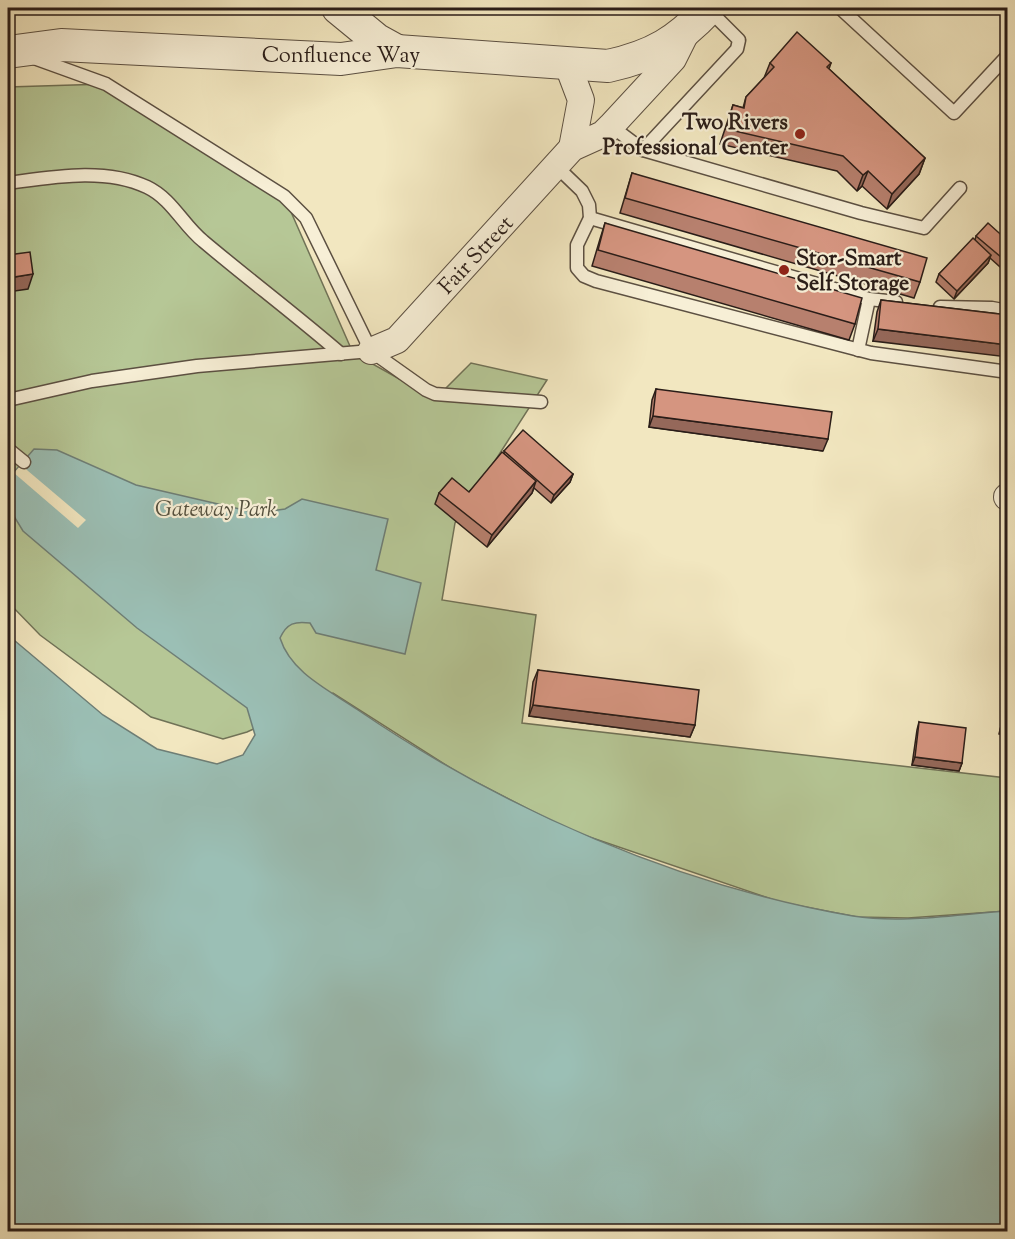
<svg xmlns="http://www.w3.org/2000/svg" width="1015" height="1239" viewBox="0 0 1015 1239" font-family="'Sorts Mill Goudy',serif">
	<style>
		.green { fill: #b6c796; stroke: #707257; stroke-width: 1.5 }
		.water { fill: #9bbfb5; stroke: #6e7e76; stroke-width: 1.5 }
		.pier { fill: #f2e7c0 }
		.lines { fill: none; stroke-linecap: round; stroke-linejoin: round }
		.service-casing { stroke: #5c5042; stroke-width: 15 }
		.minor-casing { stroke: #5c5042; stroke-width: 28 }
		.tertiary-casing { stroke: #5c5042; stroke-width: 34 }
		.service { stroke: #f7efd6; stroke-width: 12 }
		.minor { stroke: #f7efd6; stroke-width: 26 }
		.tertiary { stroke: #f7efd6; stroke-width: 32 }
		.wall { fill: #b7806e; stroke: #2a1d18; stroke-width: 1.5 }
		.shaded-wall { fill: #95685a; stroke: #2a1d18; stroke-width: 1.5 }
		.building { fill: #d59580; stroke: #2a1d18; stroke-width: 1.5 }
		.poi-dot { fill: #8f2418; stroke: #f7efd6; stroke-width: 2 }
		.labels { text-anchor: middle; stroke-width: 4.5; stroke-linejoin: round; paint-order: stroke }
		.street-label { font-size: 22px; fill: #2a1d18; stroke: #f7efd6 }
		.poi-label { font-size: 22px; font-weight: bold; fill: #2a1d18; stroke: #f7efd6; text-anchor: end }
		.park-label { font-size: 22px; font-style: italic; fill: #54503e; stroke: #f7efd6 }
	</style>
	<rect width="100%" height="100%" fill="#f2e7c0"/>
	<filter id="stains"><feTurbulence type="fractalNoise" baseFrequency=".00333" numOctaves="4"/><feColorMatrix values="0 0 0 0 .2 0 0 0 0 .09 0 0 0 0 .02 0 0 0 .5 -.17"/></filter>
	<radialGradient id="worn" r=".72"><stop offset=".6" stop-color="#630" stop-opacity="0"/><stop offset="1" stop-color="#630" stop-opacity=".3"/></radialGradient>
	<path class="green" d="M106 84 284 196 353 353 435 399 471 363 547 380 455 523 442 600 536 615 522 723 1007 778V911L908 918 857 917 780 902 569 830 460 774 333 693 247 732 223 739 151 717 40 635 8 602V87Z"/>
	<path class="water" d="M34 449 57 450 136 485 257 513 285 509 302 499 388 519 376 570 421 583 405 654 316 633 310 623C295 621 287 623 280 638 291 673 329 690 358 710 503 809 679 886 853 916 903 924 958 914 1007 911V1231H8V635L103 715 157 749 217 764 243 755 255 735 247 708 137 628 23 531 9 508 8 479Z"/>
	<path class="pier" d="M21 465 86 520 78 528 14 473Z"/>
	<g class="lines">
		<defs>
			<g id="service">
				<path d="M840 8 954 113 1008 55"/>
				<path d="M34 58 106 84 284 196 306 218 371 351 426 390 435 394 541 402"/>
				<path d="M611 126 643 150 861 213 924 228 960 188"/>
				<path d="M643 150 737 49 739 40 708 9"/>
				<path d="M556 166 582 191 589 205 590 218 577 245V268L584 276 596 281 871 353 1008 372"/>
				<path d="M8 183C52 177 105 167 147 187 172 199 183 225 203 241 248 279 296 315 341 354"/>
				<path d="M590 218 869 299 896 302"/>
				<path d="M940 307 992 308 1008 311"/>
				<path d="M858 350 869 299"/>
				<path d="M8 400 92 381 197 366 371 351"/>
				<path d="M8 449 24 462"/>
			</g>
			<g id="minor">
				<path d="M567 63 581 100 572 148"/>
				<path d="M371 351 397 340 572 148 603 134 611 126 673 59 687 31"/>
				<path d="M1007 497H1008"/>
			</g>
			<g id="tertiary">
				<path d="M338 8 377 40 397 51"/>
				<path d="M8 52 61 45 341 59 397 51 608 66C654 56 678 41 709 8"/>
			</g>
		</defs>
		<use href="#service" class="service-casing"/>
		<use href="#minor" class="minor-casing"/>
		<use href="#tertiary" class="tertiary-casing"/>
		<use href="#service" class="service"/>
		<use href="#minor" class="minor"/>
		<use href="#tertiary" class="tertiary"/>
	</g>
	<g class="wall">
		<path d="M770 63H831L829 69 925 158 919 174 887 209 862 186 857 191 837 171 720 144 733 105 743 108 746 97 764 78Z"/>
		<path d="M632 173 920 282 914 298 620 213Z"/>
		<path d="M605 223 855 324 849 340 592 266 600 239Z"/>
		<path d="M976 236 1008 241V274L990 258 988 263 954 299 936 282 939 274 975 240Z"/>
		<path d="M881 300 1008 315 873 341 877 312Z"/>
		<path d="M656 389 823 451 649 427 652 400Z"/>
		<path d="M504 451 573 474 570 482 551 503 534 488 532 493 487 547 435 504 439 493 469 492 504 454Z"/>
		<path d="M538 670 695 725 690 737 529 716 533 682Z"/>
		<path d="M1006 706H1008V736L999 734Z"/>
		<path d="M919 722 962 763 959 771 912 765 917 730Z"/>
	</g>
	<g class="shaded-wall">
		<path d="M925 158 919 174 887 209 892 194Z"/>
		<path d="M868 171 862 186 857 191 863 175Z"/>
		<path d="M991 255 988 263 954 299 957 291Z"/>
		<path d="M33 274 28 289 8 292V278Z"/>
		<path d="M878 329 1008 345V357L873 341Z"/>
		<path d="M653 416 828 439 823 451 649 427Z"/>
		<path d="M573 474 570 482 551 503 554 495Z"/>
		<path d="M536 481 532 493 487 547 492 535Z"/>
		<path d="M533 705 695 725 690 737 529 716Z"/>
		<path d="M915 757 962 763 959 771 912 765Z"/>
	</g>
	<g class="building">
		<path d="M797 32 831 63 827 67 925 158 892 194 868 171 863 175 843 156 726 129 733 105 744 108 746 97 774 67 770 63Z"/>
		<path d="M632 173 927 258 920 282 625 198Z"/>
		<path d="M605 223 862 298 855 324 598 250Z"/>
		<path d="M988 223 1008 241V263L976 236Z"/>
		<path d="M973 238 991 255 957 291 939 274Z"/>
		<path d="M30 252 33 274 8 278V255Z"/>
		<path d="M881 300 1008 315V345L878 329Z"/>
		<path d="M656 389 832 412 828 439 653 416Z"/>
		<path d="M523 430 573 474 554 495 504 451Z"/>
		<path d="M502 452 536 481 492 535 439 493 452 478 469 492Z"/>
		<path d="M538 670 699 690 695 725 533 705Z"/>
		<path d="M1006 706H1008V731L1000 730Z"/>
		<path d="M919 722 966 728 962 763 915 757Z"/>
	</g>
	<g class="poi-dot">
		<circle cx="800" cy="134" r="6"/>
		<circle cx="784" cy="270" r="6"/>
	</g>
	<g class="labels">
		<g class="street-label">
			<text x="341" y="62">Confluence Way</text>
			<text transform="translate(475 254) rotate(-47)" y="8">Fair Street</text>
		</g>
		<g class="poi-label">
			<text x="788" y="129">Two Rivers<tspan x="788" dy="25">Professional Center</tspan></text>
			<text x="796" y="265" text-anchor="start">Stor-Smart<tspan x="796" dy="25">Self Storage</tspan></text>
		</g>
		<g class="park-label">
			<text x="216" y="516">Gateway Park</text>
		</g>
	</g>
	<rect width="1015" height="1239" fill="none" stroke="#f2e7c0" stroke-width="30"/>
	<rect x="9" y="9" width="997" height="1221" fill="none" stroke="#2a1d18" stroke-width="3"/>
	<rect x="15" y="15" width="985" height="1209" fill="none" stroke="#2a1d18" stroke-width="1.5"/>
	<rect width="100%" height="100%" filter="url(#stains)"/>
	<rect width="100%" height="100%" fill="url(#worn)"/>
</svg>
